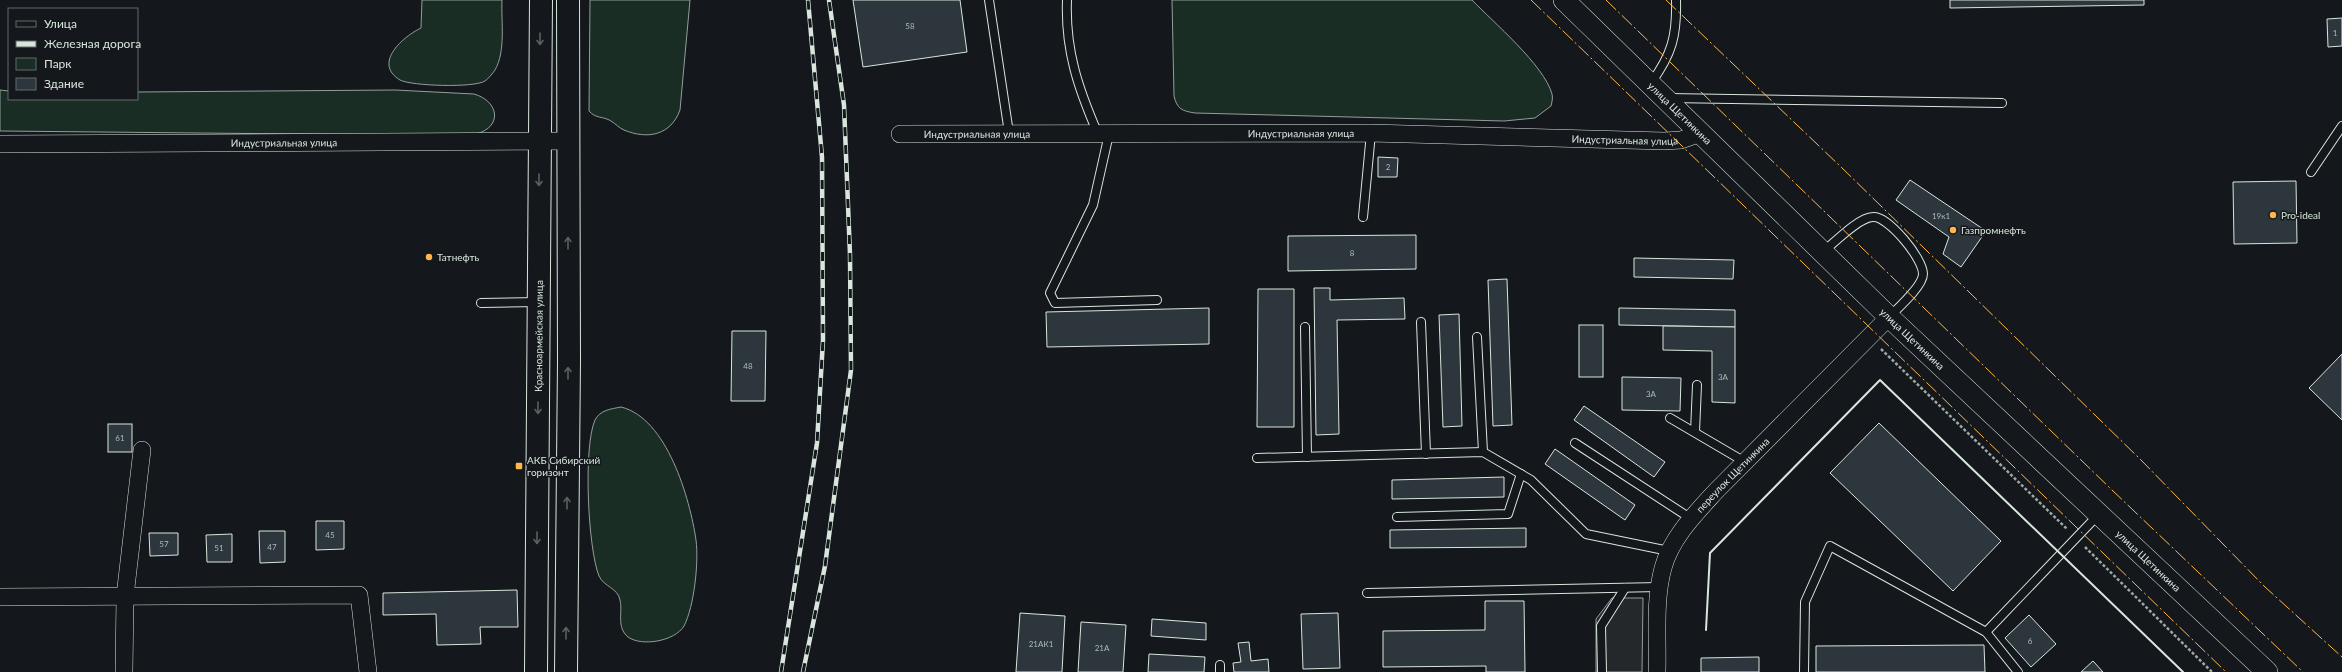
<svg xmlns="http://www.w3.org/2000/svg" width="2342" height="672" viewBox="0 0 2342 672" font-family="Lato,sans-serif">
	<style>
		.green { fill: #1a2d24; stroke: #939e99 }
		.parking { fill: #24282b; stroke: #939e99 }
		.building { fill: #2c363c; stroke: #d8e6dc }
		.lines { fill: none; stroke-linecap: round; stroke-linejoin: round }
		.service-casing { stroke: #d8e6dc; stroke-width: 10 }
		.minor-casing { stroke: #d8e6dc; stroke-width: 18 }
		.tertiary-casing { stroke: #d8e6dc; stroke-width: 22 }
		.primary-casing { stroke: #d8e6dc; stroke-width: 24 }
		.path { stroke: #9da8a2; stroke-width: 2.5; stroke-dasharray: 3 2; stroke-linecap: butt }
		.service { stroke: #14181c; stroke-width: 8 }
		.minor { stroke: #14181c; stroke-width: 17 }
		.tertiary { stroke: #14181c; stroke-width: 21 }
		.primary { stroke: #14181c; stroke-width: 22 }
		.rail-casing { stroke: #d8e6dc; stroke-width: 4.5 }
		.rail { stroke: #14181c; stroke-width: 3; stroke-dasharray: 9; stroke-linecap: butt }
		.wall { stroke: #d8e6dc; stroke-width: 2 }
		.power { stroke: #ffb74d; stroke-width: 1; stroke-dasharray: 14 3 2 3; stroke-linecap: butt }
		.oneway { stroke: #59605f }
		.poi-dot { fill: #ffb74d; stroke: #14181c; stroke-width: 1.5 }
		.labels { text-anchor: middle; stroke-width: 3; stroke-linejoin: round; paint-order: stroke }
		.number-label { font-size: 8px; fill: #adbab4 }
		.street-label { font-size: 10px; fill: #d8e6dc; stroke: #14181c }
		.poi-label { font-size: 10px; fill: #d8e6dc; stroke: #14181c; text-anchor: start }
	</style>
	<rect width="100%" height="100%" fill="#14181c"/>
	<g class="green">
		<path d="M422 0H502C501 21 506 51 495 70 493 73 488 79 485 81 474 88 411 86 400 80 372 63 404 36 421 28Z"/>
		<path d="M590 0H690L680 110C671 135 648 140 624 130 619 128 616 124 611 121 603 116 596 119 589 111Z"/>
		<path d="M1172 0H1472C1493 22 1544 65 1552 94 1553 98 1552 102 1551 106L1535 118 1504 121 1195 113C1182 111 1177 109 1174 96Z"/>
		<path d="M0 90 9 91V99H137V92L395 90 474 94C499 101 503 127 476 134L397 135 0 131Z"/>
		<path d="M621 407C667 418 690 499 696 540 699 562 694 607 684 626 675 641 642 647 628 637 616 627 623 612 620 600 618 588 604 587 599 576 588 549 583 447 595 420 600 410 611 409 621 407Z"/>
	</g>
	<path class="parking" d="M1612 598H1643L1642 672H1596V619Z"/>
	<g class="building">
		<path d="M853 0H960L967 52 863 67Z"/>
		<path d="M1950 0H2144V5L1950 8Z"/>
		<path d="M2342 18V46L2328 47 2327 19Z"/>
		<path d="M1378 157 1398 158 1397 177H1378Z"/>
		<path d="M1910 180 1986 231 1961 267 1943 254 1949 237 1896 200Z"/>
		<path d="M2296 181 2297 243 2234 244 2233 182Z"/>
		<path d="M1416 235V269L1288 271V236Z"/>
		<path d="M1634 258 1734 260 1733 279 1634 277Z"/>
		<path d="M1507 279 1512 425 1493 426 1488 280Z"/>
		<path d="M1314 288H1330V300L1404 298 1405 319 1337 320 1339 434 1316 435Z"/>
		<path d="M1258 289H1294V427H1257Z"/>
		<path d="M1209 308V344L1047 347 1046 312Z"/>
		<path d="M1619 308 1735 310V327L1619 325Z"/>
		<path d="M1459 314 1462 426 1443 427 1439 315Z"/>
		<rect x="1579" y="325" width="24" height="52"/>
		<path d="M1663 326 1735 327V403L1712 402V351L1663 350Z"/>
		<path d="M732 331H766L765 401H731Z"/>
		<path d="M2342 354V420L2309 388Z"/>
		<path d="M1622 377 1681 378 1680 411 1622 410Z"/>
		<path d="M1584 406 1665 462 1654 477 1574 420Z"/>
		<path d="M1879 423 2001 541 1953 591 1830 473Z"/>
		<rect x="108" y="424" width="24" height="28"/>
		<path d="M1555 449 1635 505 1625 520 1545 464Z"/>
		<path d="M1504 477V497L1392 499V480Z"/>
		<path d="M316 521H344V549L316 550Z"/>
		<path d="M1526 528V547L1390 548V530Z"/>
		<path d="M259 531H285V562L260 563Z"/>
		<path d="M149 533H178V555L150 556Z"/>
		<path d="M232 534V562H207L206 535Z"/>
		<path d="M517 590 518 627H480L481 644 437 645 436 614 383 615V593Z"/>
		<path d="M1485 601H1524L1525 672H1486V666L1383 667V631L1485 630Z"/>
		<path d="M1020 613 1065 616 1062 672H1016Z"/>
		<path d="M1338 613 1340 668 1303 669 1301 614Z"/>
		<path d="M2029 615 2056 644 2031 667 2005 638Z"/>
		<path d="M1152 619 1206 623V640L1151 636Z"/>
		<path d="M1081 622 1126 625 1123 672H1078Z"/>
		<path d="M1249 642 1251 661 1268 659 1269 672H1234L1233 663 1241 662 1238 643Z"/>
		<path d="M1984 645 1985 672H1816V646Z"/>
		<path d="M1149 654 1205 657 1204 672H1148Z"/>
		<path d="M1759 657V672H1701V658Z"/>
		<path d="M2093 661 2103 672H2081Z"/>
	</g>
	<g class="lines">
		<defs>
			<g id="service">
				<path d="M989 0 1009 133"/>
				<path d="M1067 0C1065 50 1078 88 1098 134"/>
				<path d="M1651 83C1672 54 1677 36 1676 0"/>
				<path d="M1668 98 2002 103"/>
				<path d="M1109 134 1093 205 1050 293 1055 303 1157 300"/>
				<path d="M2311 172 2342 126"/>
				<path d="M1363 217 1371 133"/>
				<path d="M1823 252C1834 243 1859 217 1873 217 1888 216 1923 258 1923 274 1923 286 1898 308 1889 317"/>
				<path d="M481 303 538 302"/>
				<path d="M1421 322 1426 454"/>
				<path d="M1305 327 1307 457"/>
				<path d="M1477 337 1483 452"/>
				<path d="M1670 418 1745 462"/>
				<path d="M1695 432 1697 385"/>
				<path d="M1575 443 1690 518"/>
				<path d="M1257 458 1483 452 1531 480 1586 534 1669 551"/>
				<path d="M1397 517 1508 514 1521 474"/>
				<path d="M1367 593 1659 587"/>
				<path d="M1986 632 2099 514"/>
				<path d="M1220 672V665"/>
				<path d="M1602 672 1601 626 1625 588"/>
				<path d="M1804 672 1805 602 1830 546 1986 632 2018 672"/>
			</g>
			<g id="minor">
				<path id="s1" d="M900 134 1371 133 1664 141 1681 140 1701 133"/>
				<path id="s2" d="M0 144 568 141"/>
				<path d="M0 597 359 595 368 672"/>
				<path d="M124 672 125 596 142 450"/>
				<path id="s3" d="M1657 672C1658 639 1654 601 1663 568 1671 538 1695 514 1716 491L1889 317"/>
			</g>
			<g id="tertiary">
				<path id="s4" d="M1564 0 1889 317 2267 672"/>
			</g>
			<g id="primary">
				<path id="s5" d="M536 672 541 0"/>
				<path d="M566 672 569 361 568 0"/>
			</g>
		</defs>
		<use href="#service" class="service-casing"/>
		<use href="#minor" class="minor-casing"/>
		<use href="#tertiary" class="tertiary-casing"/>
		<use href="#primary" class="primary-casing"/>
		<g class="path">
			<path d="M1881 349 2067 529"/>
			<path d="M2085 547 2212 672"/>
		</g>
		<use href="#service" class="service"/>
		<use href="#minor" class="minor"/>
		<use href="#tertiary" class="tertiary"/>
		<use href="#primary" class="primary"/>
		<defs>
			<g id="rail">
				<path d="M781 672 817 443 823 340 822 157 808 0"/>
				<path d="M803 672 825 566 851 370 850 255 844 105 829 0"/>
			</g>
		</defs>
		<use href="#rail" class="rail-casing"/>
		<use href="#rail" class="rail"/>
		<path class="wall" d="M1706 630 1710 553 1880 380 2183 672"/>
		<g class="power">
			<path d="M1531 0 2226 672"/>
			<path d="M1606 0 2112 490 2303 672"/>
			<path d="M1666 0 1840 166 2141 460 2265 587 2342 657"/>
		</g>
	</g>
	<defs><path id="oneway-shaft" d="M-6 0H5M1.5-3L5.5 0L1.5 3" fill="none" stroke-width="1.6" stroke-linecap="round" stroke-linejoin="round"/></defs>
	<g class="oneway">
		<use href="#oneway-shaft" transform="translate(540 39) rotate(90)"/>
		<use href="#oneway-shaft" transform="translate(539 180) rotate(90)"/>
		<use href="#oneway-shaft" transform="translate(568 243) rotate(-90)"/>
		<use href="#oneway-shaft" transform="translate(568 373) rotate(-90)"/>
		<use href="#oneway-shaft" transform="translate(538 408) rotate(90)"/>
		<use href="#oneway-shaft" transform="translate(567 503) rotate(-90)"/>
		<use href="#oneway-shaft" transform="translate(537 538) rotate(90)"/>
		<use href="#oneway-shaft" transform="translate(566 633) rotate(-90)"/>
	</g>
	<g class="poi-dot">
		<circle cx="2273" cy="215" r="4"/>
		<circle cx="1953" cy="230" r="4"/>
		<circle cx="429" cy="257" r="4"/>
		<rect x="515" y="462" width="8" height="8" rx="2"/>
	</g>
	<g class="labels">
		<g class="number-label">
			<text x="910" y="29">58</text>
			<text x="2335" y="36">1</text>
			<text x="1388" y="170">2</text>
			<text x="1941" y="219">19к1</text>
			<text x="1352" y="256">8</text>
			<text x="748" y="369">48</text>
			<text x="1723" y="380">3А</text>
			<text x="1651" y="397">3А</text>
			<text x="120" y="441">61</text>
			<text x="330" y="538">45</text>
			<text x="164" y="547">57</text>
			<text x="272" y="550">47</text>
			<text x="219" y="551">51</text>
			<text x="2030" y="644">6</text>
			<text x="1041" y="647">21АК1</text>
			<text x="1102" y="651">21А</text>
		</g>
		<g class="street-label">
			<text dy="4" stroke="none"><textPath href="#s4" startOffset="162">улица Щетинкина</textPath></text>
			<text dy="4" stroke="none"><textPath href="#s1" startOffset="401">Индустриальная улица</textPath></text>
			<text dy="4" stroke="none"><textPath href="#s1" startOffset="77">Индустриальная улица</textPath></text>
			<text dy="4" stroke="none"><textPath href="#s1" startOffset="725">Индустриальная улица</textPath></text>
			<text dy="4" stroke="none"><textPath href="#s2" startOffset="284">Индустриальная улица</textPath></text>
			<text dy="4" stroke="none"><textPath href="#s5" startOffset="336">Красноармейская улица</textPath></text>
			<text dy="4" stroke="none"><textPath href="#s4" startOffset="486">улица Щетинкина</textPath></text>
			<text dy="4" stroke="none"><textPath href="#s3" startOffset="222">переулок Щетинкина</textPath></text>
			<text dy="4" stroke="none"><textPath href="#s4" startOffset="810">улица Щетинкина</textPath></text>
		</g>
		<g class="poi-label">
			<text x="2281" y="219">Pro-ideal</text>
			<text x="1961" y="234">Газпромнефть</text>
			<text x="437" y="261">Татнефть</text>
			<text x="527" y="464">АКБ Сибирский<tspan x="527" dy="12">горизонт</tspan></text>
		</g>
	</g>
	<rect x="8" y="8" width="130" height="92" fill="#14181c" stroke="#626a69"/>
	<rect x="16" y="21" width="20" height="6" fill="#14181c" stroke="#626a69"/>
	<text x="44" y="28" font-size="12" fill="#d8e6dc">Улица</text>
	<rect x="16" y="41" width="20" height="6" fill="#d8e6dc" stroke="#626a69"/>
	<text x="44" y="48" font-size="12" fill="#d8e6dc">Железная дорога</text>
	<rect x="16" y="58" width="20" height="12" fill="#1a2d24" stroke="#626a69"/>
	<text x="44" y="68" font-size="12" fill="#d8e6dc">Парк</text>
	<rect x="16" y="78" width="20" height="12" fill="#2c363c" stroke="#626a69"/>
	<text x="44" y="88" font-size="12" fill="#d8e6dc">Здание</text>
</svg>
